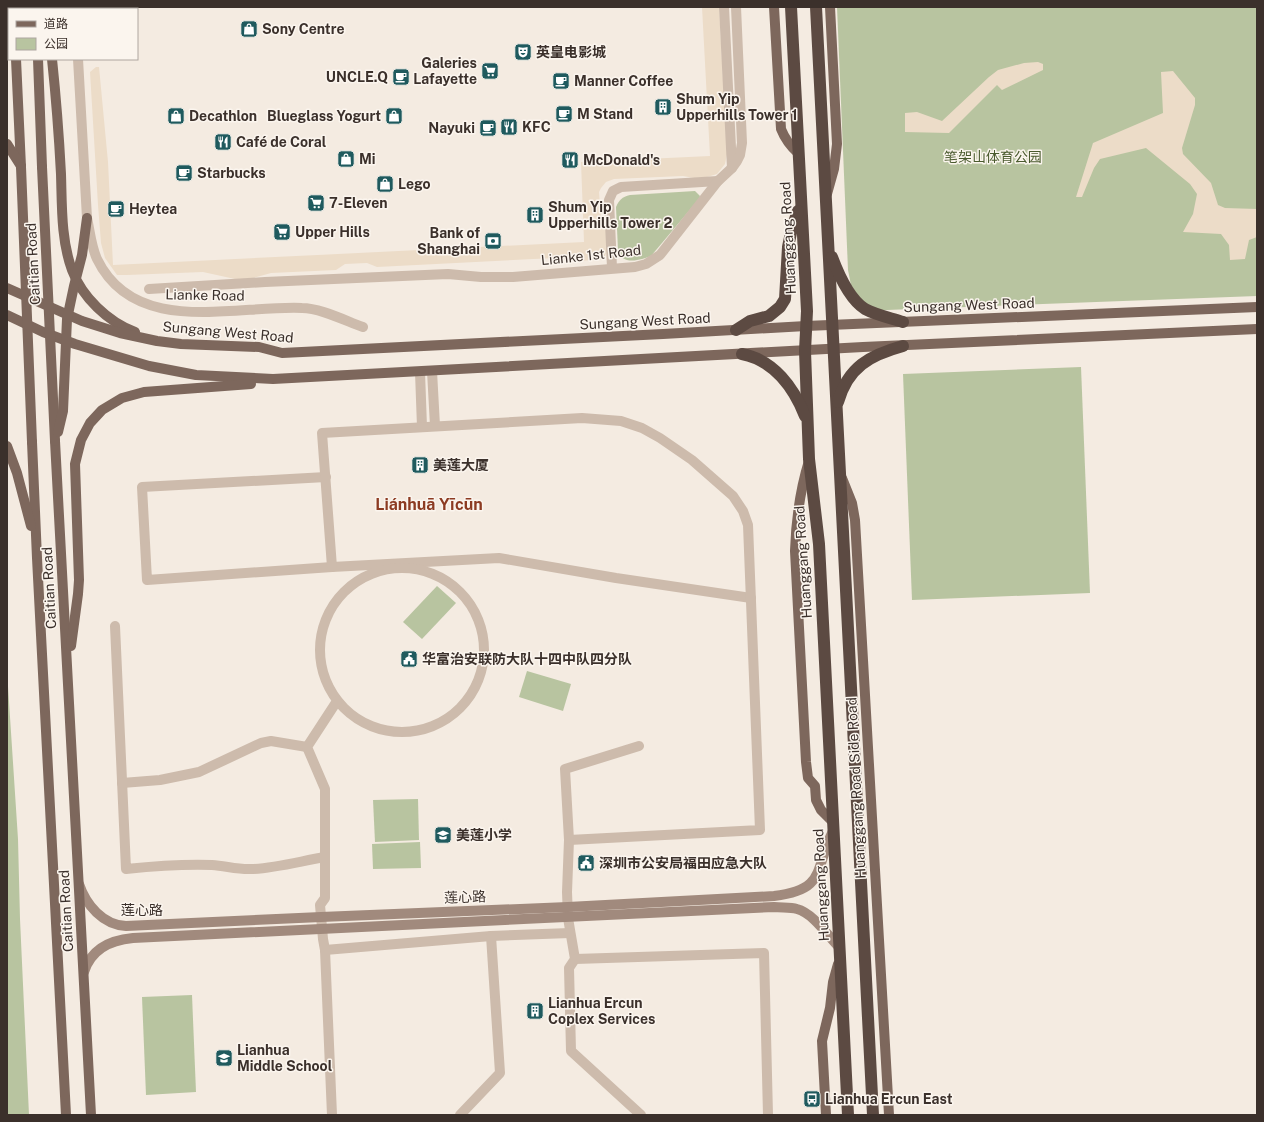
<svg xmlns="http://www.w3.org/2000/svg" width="1264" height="1122" viewBox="0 0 1264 1122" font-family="'Public Sans','Noto Sans SC',sans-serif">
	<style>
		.green { fill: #b8c4a0 }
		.plaza { fill: #ecdcc8 }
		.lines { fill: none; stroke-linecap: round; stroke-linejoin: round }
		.street { stroke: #cdbbac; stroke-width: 10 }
		.secondary { stroke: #a18a7d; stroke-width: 10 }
		.primary { stroke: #7d675c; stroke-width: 10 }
		.highway { stroke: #5c4a42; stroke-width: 12 }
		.primary-bridge { stroke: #7d675c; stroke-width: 10 }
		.labels { text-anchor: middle; stroke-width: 3; stroke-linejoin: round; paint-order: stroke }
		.poi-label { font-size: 14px; font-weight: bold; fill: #3b302b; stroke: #fbf5ee; text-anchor: start }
		.park-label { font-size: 14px; fill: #4a5a2e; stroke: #fbf5ee }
		.street-label { font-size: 14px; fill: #3b302b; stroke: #fbf5ee }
		.quarter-label { font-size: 16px; font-weight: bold; fill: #8c3b22; stroke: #fbf5ee }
	</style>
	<rect width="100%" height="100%" fill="#f4ebe1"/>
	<g class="green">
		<path d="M837 7H1257V296L887 310H881L864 305 851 285 848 270Z"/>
		<path d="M695 191 700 196 699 199 651 256C641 260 621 266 618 250L616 207C619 200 622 197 630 195Z"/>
		<path d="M1081 367 1090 593 912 600 903 374Z"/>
		<path d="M437 586 456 603 422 639 403 622Z"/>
		<path d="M7 671 18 839 20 919 29 1115H7Z"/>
		<path d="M527 671 571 684 563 711 519 697Z"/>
		<path d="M418 799 419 840 375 842 373 800Z"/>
		<path d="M420 842 421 868 373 869 372 844Z"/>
		<path d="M192 995 196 1092 146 1095 142 997Z"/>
	</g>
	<g class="plaza">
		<path d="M702 7H719L727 154 725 164 717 174 707 177 694 178 683 176 614 179 606 182 601 188 599 192 601 218 606 231 607 251 604 258 600 260 569 261 554 258 377 267 367 263 345 264 336 270 271 273 250 279H235L203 272 127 275H117L105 258 101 243 98 205 90 72 96 67H99L108 162 113 265 584 242 581 162 710 156Z"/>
		<path d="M1038 62 1043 64V70L1002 90 997 85 949 133 905 132V113L917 112 942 121 989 77 998 70 1024 63Z"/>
		<path d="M1173 71 1195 98V105L1182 148 1183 154 1211 183 1218 205 1225 208 1257 209V237L1249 240 1245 259 1230 260 1229 245 1221 234 1183 232 1193 214 1197 194 1190 184 1146 148 1100 159 1094 168 1082 197H1076L1093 143 1163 113 1161 72Z"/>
	</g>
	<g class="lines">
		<g class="street">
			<path d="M76 7V9"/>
			<path d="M724 7 732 168"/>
			<path d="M78 59 87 218C90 231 91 246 97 259 135 337 234 305 302 308 320 308 346 321 363 327"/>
			<path d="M612 268 609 200 613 191 621 187 718 181"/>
			<path d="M149 289 265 282 448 274 481 277H513L635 267 646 264 660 255 718 181 732 168 737 161 740 155 742 143 736 7"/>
			<path d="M432 371 435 426"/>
			<path d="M420 372 422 427"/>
			<path d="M326 477 142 487 147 580 332 567 499 558 616 578 751 598"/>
			<path d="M332 567 322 433 582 418 621 421 642 428 660 438 692 460 733 496 743 511 748 525 760 830 569 840"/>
			<circle cx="402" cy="650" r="82"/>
			<path d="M115 626 126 869C155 866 183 864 212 865 226 866 239 870 252 869 276 868 301 861 325 857"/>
			<path d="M639 746 565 769 569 840 567 892 568 918 575 959 569 968 571 1051 641 1115"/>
			<path d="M122 783 160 780 199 772 261 743 271 741 307 747"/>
			<path d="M325 950 491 936 570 933"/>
			<path d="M575 959 764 953 768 1115"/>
			<path d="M332 1115 325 950 323 939 320 905 325 898V789L307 747 337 701"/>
			<path d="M460 1115 500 1073 491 936"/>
		</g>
		<g class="secondary">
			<path d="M79 884C86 905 103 925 126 926L321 917 568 907 774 896C827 890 814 869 833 831"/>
			<path d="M84 972C91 949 111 940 133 938 347 927 561 919 774 907 782 908 790 907 797 909 813 913 828 936 839 947"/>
		</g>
		<g class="primary">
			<path d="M13 7V9"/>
			<path d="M36 7V9"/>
			<path d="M46 7V9"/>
			<path d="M774 7 781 129C785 139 790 146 798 153"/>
			<path d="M16 59 21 167"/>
			<path d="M38 59 42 167"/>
			<path d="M52 59C56 97 59 136 61 174 62 206 61 240 72 270 82 297 108 322 135 332"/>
			<path d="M7 144 21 166"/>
			<path d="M827 194 834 169 837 144 830 7"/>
			<path d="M7 288 82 321 120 333 157 341 181 344 259 347 282 353 663 334 806 326 1257 307"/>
			<path d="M7 315 43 332 75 344 149 366 196 375 273 379 863 347 1257 329"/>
			<path d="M55 441 91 1115"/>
			<path d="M32 442 37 558 66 1115"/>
			<path d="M7 446 17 473 31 526"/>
			<path d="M809 461C800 490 796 521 795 551L806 762 808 778 815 786 816 800 821 810 832 821"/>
			<path d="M842 478 852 503 855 520 889 1115"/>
			<path d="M71 646 78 594 79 580 75 464 81 440 90 423 102 410 122 398 144 392 251 384"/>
			<path d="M826 1115 822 1041 830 1008 833 982 838 964"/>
		</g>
		<g class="highway">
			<path d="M791 7 807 311 805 351 809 459 819 544 848 1115"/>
			<path d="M816 7 873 1115"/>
			<path d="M832 257C838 273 849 299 865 309 876 315 891 318 903 322"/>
			<path d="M736 330 750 321 769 316 780 307 785 299 788 247 792 228 798 211"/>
			<path d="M742 354C774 360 794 388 805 416"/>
			<path d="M838 402C848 367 870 355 903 346"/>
		</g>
		<g class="primary-bridge">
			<path d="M21 167 32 442"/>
			<path d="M42 167 55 441"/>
			<path d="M58 432 63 411 67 319 74 286 82 255 87 218"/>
		</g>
	</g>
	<defs>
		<symbol id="shop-square" viewBox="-11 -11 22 22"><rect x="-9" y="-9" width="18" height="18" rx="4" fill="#1f5a5e" stroke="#fbf5ee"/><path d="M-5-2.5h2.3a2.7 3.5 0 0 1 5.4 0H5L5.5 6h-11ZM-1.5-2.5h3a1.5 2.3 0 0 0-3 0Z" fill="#fff"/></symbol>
		<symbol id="theatre-square" viewBox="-11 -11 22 22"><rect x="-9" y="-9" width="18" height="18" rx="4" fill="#1f5a5e" stroke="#fbf5ee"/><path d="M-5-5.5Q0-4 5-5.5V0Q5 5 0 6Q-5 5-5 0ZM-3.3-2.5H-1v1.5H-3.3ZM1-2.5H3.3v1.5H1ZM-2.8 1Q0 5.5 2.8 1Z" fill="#fff"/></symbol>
		<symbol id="supermarket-square" viewBox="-11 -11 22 22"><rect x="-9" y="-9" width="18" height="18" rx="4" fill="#1f5a5e" stroke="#fbf5ee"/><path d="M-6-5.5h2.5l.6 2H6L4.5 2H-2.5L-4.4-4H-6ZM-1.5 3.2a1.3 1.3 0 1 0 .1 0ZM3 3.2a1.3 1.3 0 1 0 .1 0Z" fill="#fff"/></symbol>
		<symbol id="cafe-square" viewBox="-11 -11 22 22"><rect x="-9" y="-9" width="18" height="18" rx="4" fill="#1f5a5e" stroke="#fbf5ee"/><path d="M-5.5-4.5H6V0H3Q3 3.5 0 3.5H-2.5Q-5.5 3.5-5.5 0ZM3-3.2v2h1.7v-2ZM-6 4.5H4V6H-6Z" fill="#fff"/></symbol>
		<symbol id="building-square" viewBox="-11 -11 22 22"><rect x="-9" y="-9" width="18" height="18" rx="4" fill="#1f5a5e" stroke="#fbf5ee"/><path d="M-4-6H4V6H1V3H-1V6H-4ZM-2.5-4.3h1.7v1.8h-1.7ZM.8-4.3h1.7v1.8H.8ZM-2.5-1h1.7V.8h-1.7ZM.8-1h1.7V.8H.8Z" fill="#fff"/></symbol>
		<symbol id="restaurant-square" viewBox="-11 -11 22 22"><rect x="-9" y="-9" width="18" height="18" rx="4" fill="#1f5a5e" stroke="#fbf5ee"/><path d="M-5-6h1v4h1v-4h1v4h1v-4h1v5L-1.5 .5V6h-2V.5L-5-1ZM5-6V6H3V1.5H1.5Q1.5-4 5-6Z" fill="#fff"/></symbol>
		<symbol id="bank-square" viewBox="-11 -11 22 22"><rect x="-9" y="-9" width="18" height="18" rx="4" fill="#1f5a5e" stroke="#fbf5ee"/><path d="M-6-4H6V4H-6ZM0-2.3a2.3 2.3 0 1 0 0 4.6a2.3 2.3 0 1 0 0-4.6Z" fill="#fff"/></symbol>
		<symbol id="civic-square" viewBox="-11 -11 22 22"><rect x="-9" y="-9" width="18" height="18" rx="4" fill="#1f5a5e" stroke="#fbf5ee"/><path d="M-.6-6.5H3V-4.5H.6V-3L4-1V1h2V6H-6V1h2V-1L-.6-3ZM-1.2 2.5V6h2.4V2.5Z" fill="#fff"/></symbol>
		<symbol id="school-square" viewBox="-11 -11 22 22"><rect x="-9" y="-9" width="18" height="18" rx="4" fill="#1f5a5e" stroke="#fbf5ee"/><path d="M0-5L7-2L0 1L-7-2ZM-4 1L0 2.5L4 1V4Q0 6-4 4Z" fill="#fff"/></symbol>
		<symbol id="bus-square" viewBox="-11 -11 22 22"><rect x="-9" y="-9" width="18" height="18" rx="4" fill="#1f5a5e" stroke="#fbf5ee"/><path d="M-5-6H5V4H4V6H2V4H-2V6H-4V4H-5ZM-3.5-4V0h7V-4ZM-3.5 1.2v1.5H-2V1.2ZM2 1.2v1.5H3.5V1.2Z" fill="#fff"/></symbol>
	</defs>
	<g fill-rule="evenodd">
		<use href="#shop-square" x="239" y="19" width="20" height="20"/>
		<use href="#theatre-square" x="513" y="42" width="20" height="20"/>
		<use href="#supermarket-square" x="480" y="61" width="20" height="20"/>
		<use href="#cafe-square" x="391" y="67" width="20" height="20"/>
		<use href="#cafe-square" x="551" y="71" width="20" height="20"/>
		<use href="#building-square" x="653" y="97" width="20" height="20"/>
		<use href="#cafe-square" x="554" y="104" width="20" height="20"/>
		<use href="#shop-square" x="166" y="106" width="20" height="20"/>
		<use href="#shop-square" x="384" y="106" width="20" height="20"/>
		<use href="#restaurant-square" x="499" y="117" width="20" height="20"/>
		<use href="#cafe-square" x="478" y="118" width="20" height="20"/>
		<use href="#restaurant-square" x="213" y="132" width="20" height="20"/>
		<use href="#shop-square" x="336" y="149" width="20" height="20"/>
		<use href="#restaurant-square" x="560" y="150" width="20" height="20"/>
		<use href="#cafe-square" x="174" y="163" width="20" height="20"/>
		<use href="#shop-square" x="375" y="174" width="20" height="20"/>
		<use href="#supermarket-square" x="306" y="193" width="20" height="20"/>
		<use href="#cafe-square" x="106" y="199" width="20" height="20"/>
		<use href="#building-square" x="525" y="205" width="20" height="20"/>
		<use href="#supermarket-square" x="272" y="222" width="20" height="20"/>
		<use href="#bank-square" x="483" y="231" width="20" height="20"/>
		<use href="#building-square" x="410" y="455" width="20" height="20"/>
		<use href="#civic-square" x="399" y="649" width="20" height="20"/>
		<use href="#school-square" x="433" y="825" width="20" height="20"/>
		<use href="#civic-square" x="576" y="853" width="20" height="20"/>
		<use href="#building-square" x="525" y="1001" width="20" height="20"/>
		<use href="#school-square" x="214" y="1048" width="20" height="20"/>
		<use href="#bus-square" x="802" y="1089" width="20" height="20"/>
	</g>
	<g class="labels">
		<g class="poi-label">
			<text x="262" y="34">Sony Centre</text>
			<text x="536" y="57">英皇电影城</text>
			<text x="477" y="68" text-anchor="end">Galeries<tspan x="477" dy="16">Lafayette</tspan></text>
			<text x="388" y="82" text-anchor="end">UNCLE.Q</text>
			<text x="574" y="86">Manner Coffee</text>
			<text x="676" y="104">Shum Yip<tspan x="676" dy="16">Upperhills Tower 1</tspan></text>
			<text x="577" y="119">M Stand</text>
			<text x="189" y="121">Decathlon</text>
			<text x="381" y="121" text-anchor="end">Blueglass Yogurt</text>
			<text x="522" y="132">KFC</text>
			<text x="475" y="133" text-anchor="end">Nayuki</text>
			<text x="236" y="147">Café de Coral</text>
			<text x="359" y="164">Mi</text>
			<text x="583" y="165">McDonald's</text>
			<text x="197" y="178">Starbucks</text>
			<text x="398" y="189">Lego</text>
			<text x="329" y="208">7-Eleven</text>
			<text x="548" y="212">Shum Yip<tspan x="548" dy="16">Upperhills Tower 2</tspan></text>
			<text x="129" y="214">Heytea</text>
			<text x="295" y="237">Upper Hills</text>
			<text x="480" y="238" text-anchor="end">Bank of<tspan x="480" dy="16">Shanghai</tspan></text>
			<text x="433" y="470">美莲大厦</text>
			<text x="422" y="664">华富治安联防大队十四中队四分队</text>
			<text x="456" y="840">美莲小学</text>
			<text x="599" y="868">深圳市公安局福田应急大队</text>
			<text x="548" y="1008">Lianhua Ercun<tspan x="548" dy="16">Coplex Services</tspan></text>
			<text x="237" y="1055">Lianhua<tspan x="237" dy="16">Middle School</tspan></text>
			<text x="825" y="1104">Lianhua Ercun East</text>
		</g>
		<g class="park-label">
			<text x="993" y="162">笔架山体育公园</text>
		</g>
		<g class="street-label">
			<text transform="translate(788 238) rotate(-93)" y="5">Huanggang Road</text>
			<text transform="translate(591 255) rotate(-6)" y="5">Lianke 1st Road</text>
			<text transform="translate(33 264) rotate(-93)" y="5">Caitian Road</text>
			<text transform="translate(205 295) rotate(1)" y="5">Lianke Road</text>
			<text transform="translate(969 305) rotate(-2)" y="5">Sungang West Road</text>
			<text transform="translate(645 321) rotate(-3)" y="5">Sungang West Road</text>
			<text transform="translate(228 332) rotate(5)" y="5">Sungang West Road</text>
			<text transform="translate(803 562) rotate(-94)" y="5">Huanggang Road</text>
			<text transform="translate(49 588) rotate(-93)" y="5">Caitian Road</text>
			<text transform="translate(856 788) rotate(-93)" y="5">Huanggang Road Side Road</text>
			<text transform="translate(821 885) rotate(-93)" y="5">Huanggang Road</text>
			<text transform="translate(465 897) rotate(-2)" y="5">莲心路</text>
			<text x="142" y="915">莲心路</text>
			<text transform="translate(66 911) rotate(-93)" y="5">Caitian Road</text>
		</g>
		<g class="quarter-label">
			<text x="429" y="510">Liánhuā Yīcūn</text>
		</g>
	</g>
	<rect width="1264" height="1122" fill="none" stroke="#3b302b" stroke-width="16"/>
	<rect x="8" y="8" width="130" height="52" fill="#fbf5ee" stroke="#aea6a0"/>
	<rect x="16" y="21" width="20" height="6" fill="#7d675c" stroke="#aea6a0"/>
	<text x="44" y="28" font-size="12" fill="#3b302b">道路</text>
	<rect x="16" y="38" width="20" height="12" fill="#b8c4a0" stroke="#aea6a0"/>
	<text x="44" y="48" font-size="12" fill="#3b302b">公园</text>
</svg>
